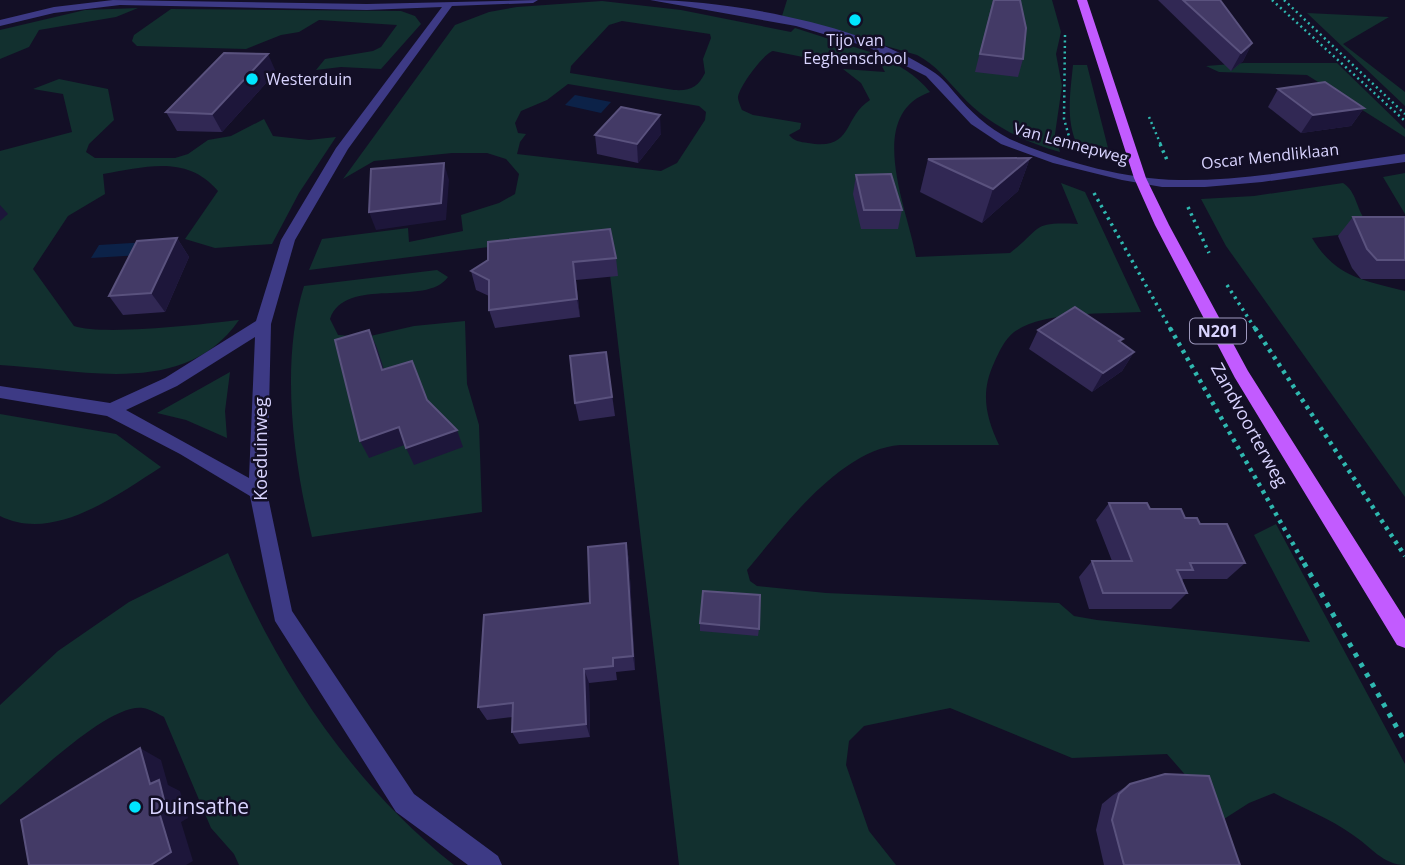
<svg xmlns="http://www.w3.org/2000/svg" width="1405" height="865" viewBox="0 0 1405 865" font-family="'Open Sans',sans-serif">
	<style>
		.green { fill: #12302f; fill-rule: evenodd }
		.water { fill: #0c2248 }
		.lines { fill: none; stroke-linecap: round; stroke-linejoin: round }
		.path-far3 { stroke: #2fb8b0; stroke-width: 2.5; stroke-dasharray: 2 3.5; stroke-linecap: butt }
		.path-far2 { stroke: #2fb8b0; stroke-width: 3.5; stroke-dasharray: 2.5 4.5; stroke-linecap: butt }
		.path-far1 { stroke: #2fb8b0; stroke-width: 4.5; stroke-dasharray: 3.5 5; stroke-linecap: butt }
		.path { stroke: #2fb8b0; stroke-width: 5; stroke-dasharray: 4.5 7; stroke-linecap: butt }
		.minor { fill: #3d3a85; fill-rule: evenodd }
		.primary { fill: #c25bff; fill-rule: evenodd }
		.wall { fill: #312854 }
		.shaded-wall { fill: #1d163a }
		.building { fill: #433a66; stroke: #5a527e; stroke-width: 2 }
		.poi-dot { fill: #00e5ff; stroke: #130f26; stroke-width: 2.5 }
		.labels { text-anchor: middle; stroke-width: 5; stroke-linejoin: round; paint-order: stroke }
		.far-poi-label { font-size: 16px; fill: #d9d4ff; stroke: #130f26 }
		.far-street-label { font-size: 16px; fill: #d9d4ff; stroke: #130f26 }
		.shield { fill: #130f26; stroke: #9e99be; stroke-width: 2 }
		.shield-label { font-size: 16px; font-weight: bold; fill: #d9d4ff }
		.street-label { font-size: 18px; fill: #d9d4ff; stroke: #130f26 }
		.near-poi-label { font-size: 21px; fill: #d9d4ff; stroke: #130f26; text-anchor: start }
	</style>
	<rect width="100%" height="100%" fill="#130f26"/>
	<g class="green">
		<path d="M787 0H1052L1061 32 1056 54 1062 86 1055 134 1060 152C1024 142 987 124 961 95 946 79 936 65 917 55L782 16Z"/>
		<path d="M602 1 681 10 791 32 795 28 870 52 871 60 828 62 773 51C764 53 738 88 738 98 738 100 741 108 742 110L753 115 801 123 800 129 789 135C794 141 800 142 808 143 854 151 842 118 870 100L861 83 843 69 885 72 877 57C898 63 916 75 930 92 864 115 908 210 916 257L1010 253C1044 227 1030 222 1078 224L1061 183 1085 192 1141 312C1107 314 1043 311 1014 332 1004 340 999 352 994 363 980 393 986 417 999 445H900C841 449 783 527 747 570L750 581 757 586 826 593 1059 603 1074 616 1097 620 1310 642 1254 535 1276 524 1405 764V865C1383 865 1370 846 1353 835 1330 818 1300 807 1274 793L1249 803 1224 819 1167 754 1072 758 950 708 864 726 849 741 846 765 869 831 896 865H679L605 232 309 270 322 239 408 228 409 242 463 231 461 215 499 203 515 194 519 174 506 159 487 153H452L374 161 343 179 455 25 489 12 517 7ZM622 21 710 34 711 38 703 59 705 73C698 87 691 91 674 90L570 73 571 66 609 25ZM568 84 699 106 706 112 705 120 677 163 661 171 517 154 520 142 526 134 518 133 515 123 521 111 547 100Z"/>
		<path d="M138 8 116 17 39 30 29 47 0 59V30L85 10Z"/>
		<path d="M171 9 401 11 415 16 421 24 381 69 341 67 316 70 325 59 373 51 381 47 397 25 319 20 299 32 281 35 246 49 137 46 132 41 134 35Z"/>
		<path d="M1307 13 1389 17 1343 44 1405 92V106Z"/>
		<path d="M1244 63H1337L1405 129V137L1307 75 1219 72 1206 66Z"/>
		<path d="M1073 65H1087L1108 148 1080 151C1065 123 1070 96 1073 65Z"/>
		<path d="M59 79 108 89 114 120 89 144 86 152 95 158H175L188 154 208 140 231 136 264 119 273 136 309 140 336 137 299 193 272 244 215 248 185 239 218 191C187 154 145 167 103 174L105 194 68 216 33 269 74 326C103 336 204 324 239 320 185 399 79 369 0 365V151L72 132 63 94 33 89Z"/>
		<path d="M1405 173V214L1383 177Z"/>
		<path d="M1343 183C1357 192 1356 209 1366 221L1347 234 1312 238C1335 277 1365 281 1405 291V497L1226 246 1201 199 1254 196Z"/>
		<path d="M437 270 448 277C426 308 345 275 330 319L338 335 366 337 414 326 465 321 467 384 479 425 482 512 312 537C293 460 280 362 304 286Z"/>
		<path d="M230 372 225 411 227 438 186 420 157 413Z"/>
		<path d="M0 414 116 434 161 467C117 495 54 543 0 516Z"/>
		<path d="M228 553C278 673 352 784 454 865H239L234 854 211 828 164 717C158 714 150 709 143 708 108 703 30 781 0 805V705L58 651 129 602Z"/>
	</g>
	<g class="water">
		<path d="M575 95 611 102 601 113 565 105Z"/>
		<path d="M148 242 141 255 91 258 99 245Z"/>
	</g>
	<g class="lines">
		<g class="path-far3">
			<path d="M1272 0 1405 121"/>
			<path d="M1284 0 1405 114"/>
			<path d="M1065 35 1064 119 1070 140"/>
			<path d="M1149 117 1161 145"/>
		</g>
		<g class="path-far2">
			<path d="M1160 144 1167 160"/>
			<path d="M1094 193 1171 330"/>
			<path d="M1188 207 1209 253"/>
			<path d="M1227 285 1256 330"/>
		</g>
		<g class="path-far1">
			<path d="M1170 328 1305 565"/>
			<path d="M1255 328 1405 556"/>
		</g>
		<path class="path" d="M1304 563 1405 742"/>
		<g class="minor">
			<path d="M113 0 367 4 538 0 533 3 452 6 348 149 295 240 271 324 267 492 292 611 414 794 498 856 502 865H468L396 812 275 621 250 496 180 454 107 416 0 398V386L110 403 165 378 256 321 281 240 336 148 442 7 367 10 120 5 54 13 0 26V20L54 7ZM255 337 249 478 126 410 177 386Z"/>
			<path d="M650 0C730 0 869 26 935 73 945 80 952 90 960 99 977 118 996 134 1019 143 1068 163 1126 179 1179 180 1255 181 1330 164 1405 154V162L1262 182 1205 187H1162L1122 180 1053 163 1001 144 971 124 926 76 868 47 796 26Z"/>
		</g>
		<path class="primary" d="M1077 0H1087L1146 178 1169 225 1248 371 1405 619V648L1397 645 1235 378 1155 225 1134 178Z"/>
	</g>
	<g class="wall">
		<path d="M993 0 1023 59 1018 77 975 72Z"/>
		<path d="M1158 0H1220L1252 43 1243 61 1231 71Z"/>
		<path d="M276 72 222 132 177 131 166 112Z"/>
		<path d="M1278 89 1364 108 1351 126 1301 133 1268 107Z"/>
		<path d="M661 134 638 163 597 154 595 135Z"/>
		<path d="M1030 158 1018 191 982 223 920 192 928 159Z"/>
		<path d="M856 175 902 210 898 229H861L853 194Z"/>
		<path d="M1353 217H1405V279H1361L1352 268 1338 236Z"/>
		<path d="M177 238 189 257 165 312 123 315 109 296Z"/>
		<path d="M616 258 618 276 576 280 580 317 495 328 489 310V296L476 290 471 271Z"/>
		<path d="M1038 330 1120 343 1134 352 1122 371 1092 392 1029 349Z"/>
		<path d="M606 352 615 416 579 421 575 403Z"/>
		<path d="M1109 503 1150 509 1185 518 1200 524 1245 563 1227 579H1183L1182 581 1187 593 1171 609H1089L1079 577 1092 561H1112L1096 520Z"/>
		<path d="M626 543 629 560 635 670 616 672 617 680 589 683 590 737 519 744 512 732 513 717 487 720 478 707 590 603Z"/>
		<path d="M700 623 759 629 758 636 700 631Z"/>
		<path d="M1130 784 1240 865H1104L1096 830 1102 804 1113 795Z"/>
	</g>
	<g class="shaded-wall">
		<path d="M1252 43 1243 61 1231 71 1241 53Z"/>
		<path d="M268 54 276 72 222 132 212 114Z"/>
		<path d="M1364 108 1351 126 1301 133 1313 115Z"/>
		<path d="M660 115 661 134 638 163 637 144Z"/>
		<path d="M1030 158 1018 191 982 223 993 189Z"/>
		<path d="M444 163 449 180 446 220 376 230 369 212Z"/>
		<path d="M0 205 8 214 0 221Z"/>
		<path d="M177 238 189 257 165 312 151 293Z"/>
		<path d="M573 262 576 280 580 317 577 299Z"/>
		<path d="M369 330 377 348 390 388 382 370Z"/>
		<path d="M1134 352 1122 371 1092 392 1103 373Z"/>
		<path d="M399 427 407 444 369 458 360 441Z"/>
		<path d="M457 430 463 447 414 465 406 448Z"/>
		<path d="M626 543 629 560 635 670 633 656Z"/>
		<path d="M584 669 589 683 590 737 586 724Z"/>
		<path d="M140 748 161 760 168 785 180 791 188 818 181 822 193 861 186 865H151L150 784Z"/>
	</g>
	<g class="building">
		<path d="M994 0H1020L1026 28 1023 59 980 54Z"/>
		<path d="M1183 0H1220L1252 43 1241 53Z"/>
		<path d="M224 53 268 54 212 114 166 112Z"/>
		<path d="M1325 82 1364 108 1313 115 1278 89Z"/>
		<path d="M621 107 660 115 637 144 595 135Z"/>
		<path d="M1030 158 993 189 928 159Z"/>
		<path d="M444 163 441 203 369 212 371 169Z"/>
		<path d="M891 174 902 210H864L856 175Z"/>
		<path d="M1353 217H1405V260H1377L1367 249Z"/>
		<path d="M610 229 616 258 573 262 577 299 489 310V280L471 271 488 260V242Z"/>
		<path d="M177 238 151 293 109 296 137 241Z"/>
		<path d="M1075 307 1123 339 1119 341 1134 352 1103 373 1038 330Z"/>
		<path d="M369 330 382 370 412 361 427 400 457 430 406 448 399 427 360 441 335 340Z"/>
		<path d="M606 352 612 397 575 403 570 356Z"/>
		<path d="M1109 503H1147L1150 509H1181L1185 518H1197L1200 524H1227L1245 563H1190L1193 570H1177L1187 593H1103L1092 561H1132Z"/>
		<path d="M626 543 633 656 613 658V666L584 669 586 724 512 732 513 703 478 707 484 615 590 603 588 547Z"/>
		<path d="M703 591 760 595 759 629 700 623Z"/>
		<path d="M140 748 150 784 159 780 166 808 159 812 171 852 151 865H29L21 820Z"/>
		<path d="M1165 774 1209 776 1240 865H1124L1112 820 1119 794 1130 784Z"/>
	</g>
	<g class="poi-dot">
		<circle cx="855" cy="20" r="7"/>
		<circle cx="252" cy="79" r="7"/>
		<circle cx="135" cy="807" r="7"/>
	</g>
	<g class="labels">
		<g class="far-poi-label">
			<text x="855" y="46">Tijo van<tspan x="855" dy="18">Eeghenschool</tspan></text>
			<text x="266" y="85" text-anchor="start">Westerduin</text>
		</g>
		<g class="far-street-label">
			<text transform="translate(1071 143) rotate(15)" y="6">Van Lennepweg</text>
			<text transform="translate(1270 156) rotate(-6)" y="6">Oscar Mendliklaan</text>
		</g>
		<rect class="shield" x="1190" y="318.5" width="56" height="25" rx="5"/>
		<g class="shield-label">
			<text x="1218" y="337">N201</text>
		</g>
		<g class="street-label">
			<text transform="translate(1249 425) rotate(61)" y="6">Zandvoorterweg</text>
			<text transform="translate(261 449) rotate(-90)" y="6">Koeduinweg</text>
		</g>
		<g class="near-poi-label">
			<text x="149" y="814">Duinsathe</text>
		</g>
	</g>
</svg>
